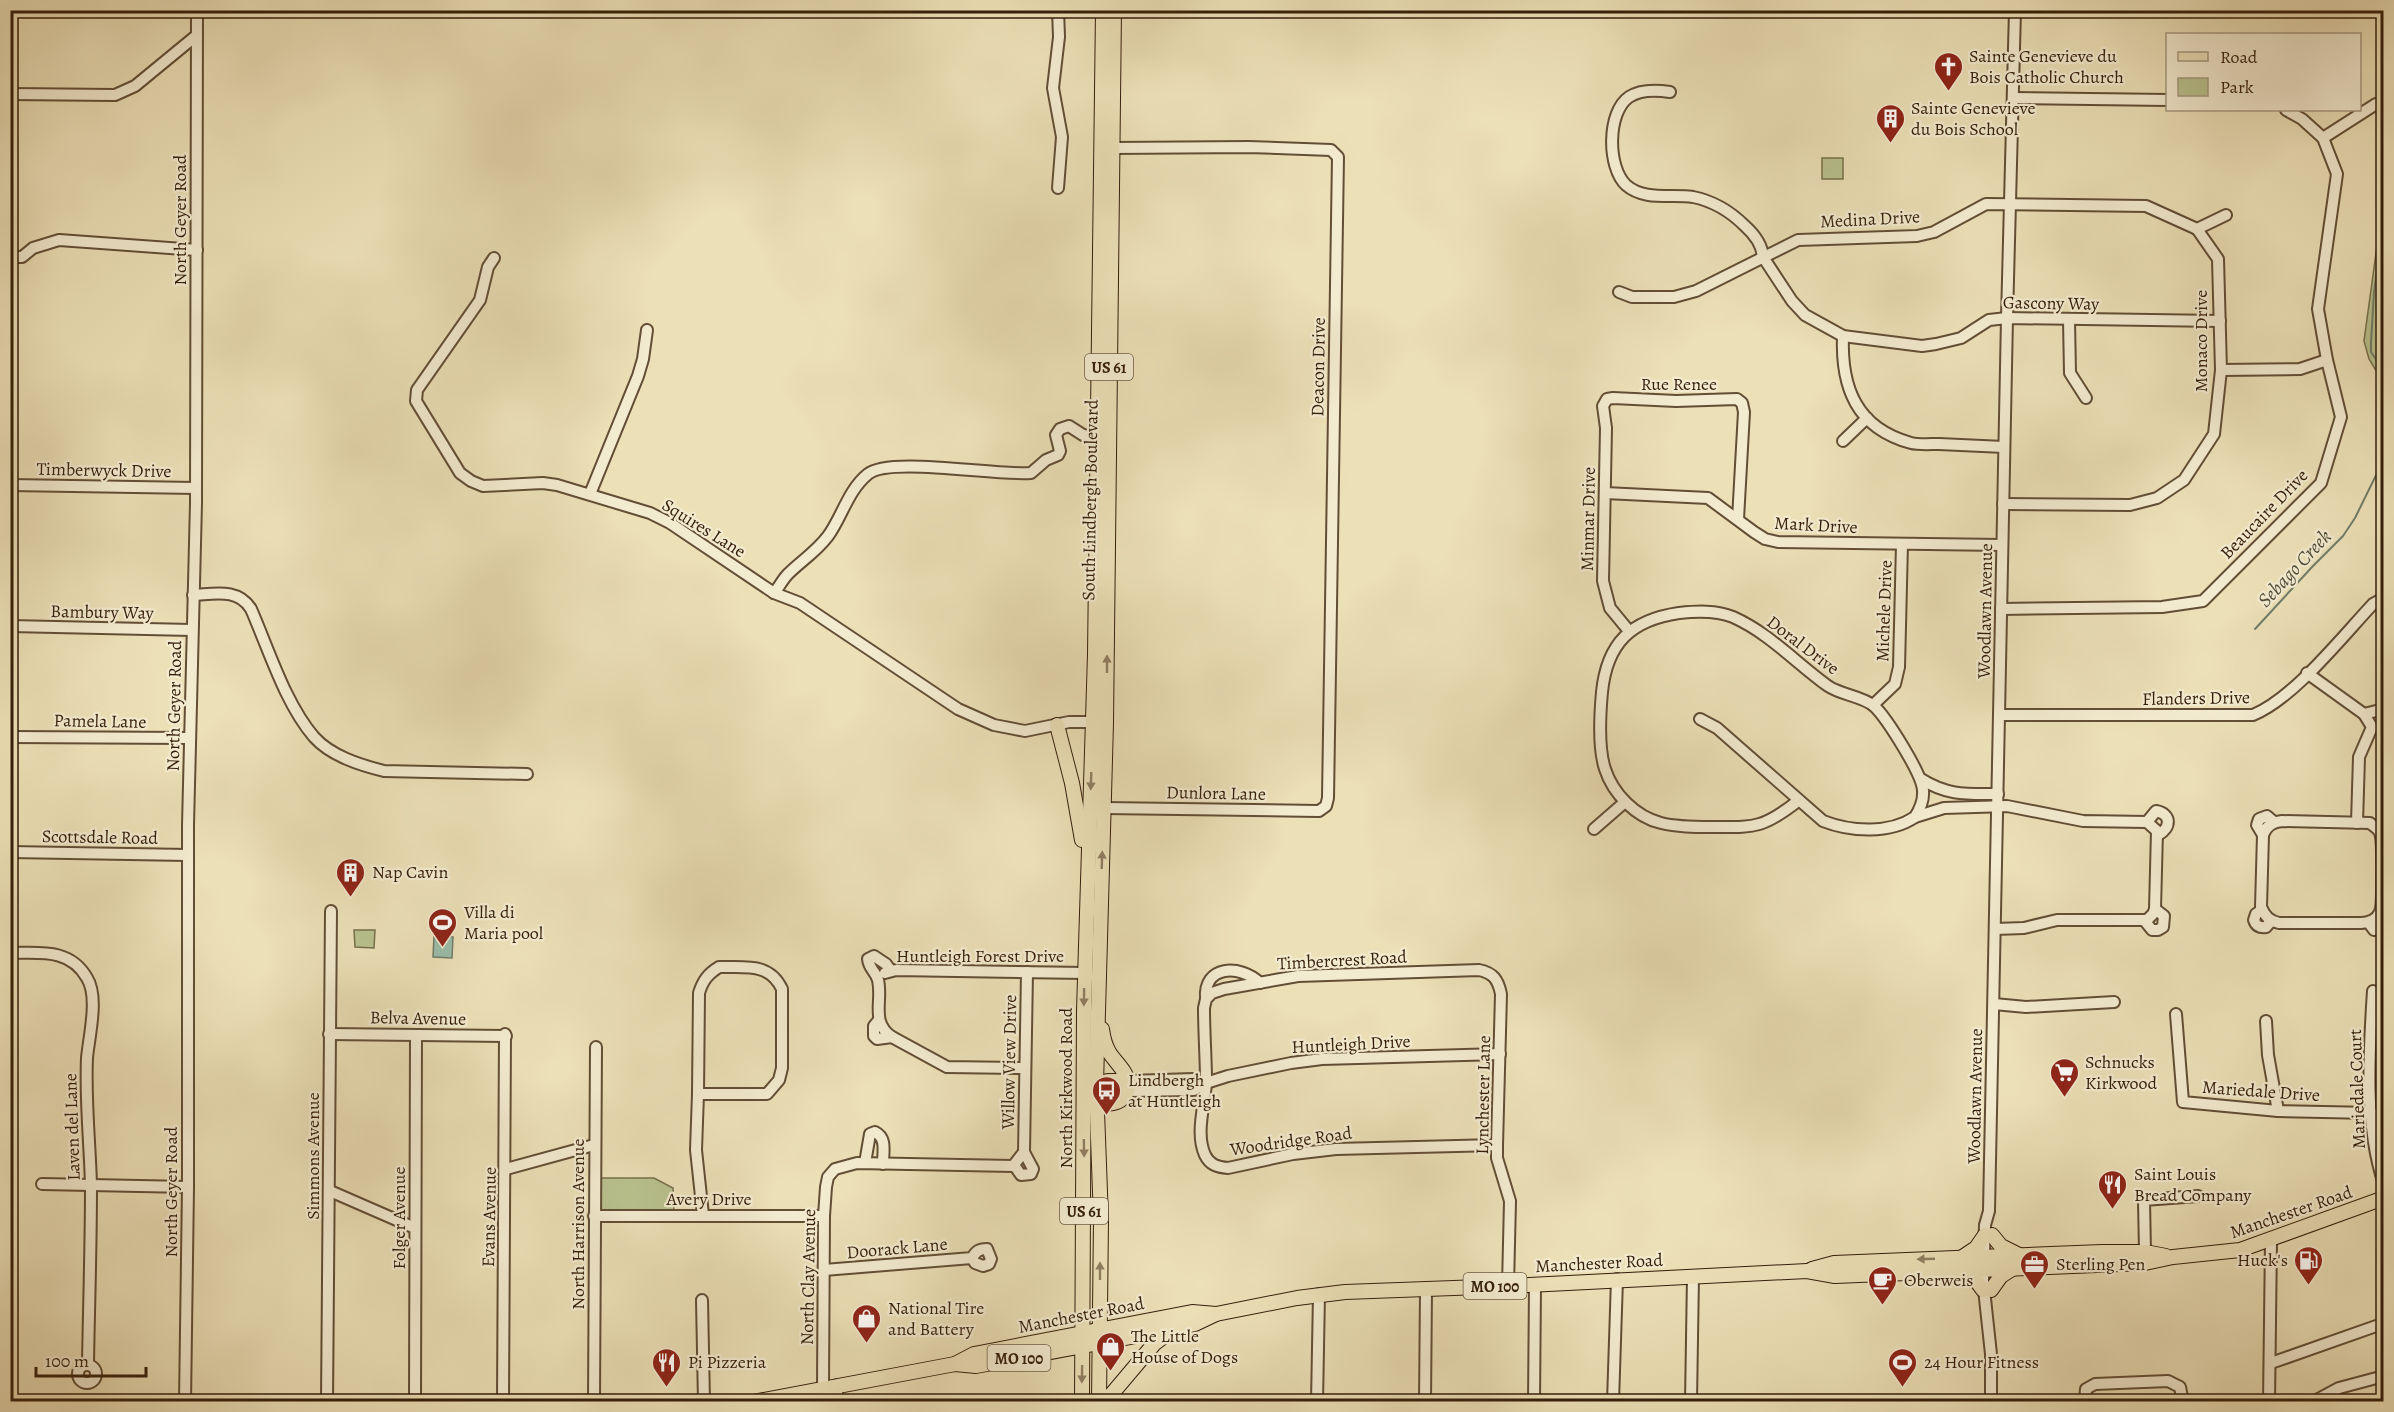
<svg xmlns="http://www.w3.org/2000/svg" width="2394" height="1412" viewBox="0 0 2394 1412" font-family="Alegreya,serif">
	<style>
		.green { fill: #b8c28e; stroke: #76704c; stroke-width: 1.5 }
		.water { fill: #99bdaa; stroke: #717d6a; stroke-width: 1.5 }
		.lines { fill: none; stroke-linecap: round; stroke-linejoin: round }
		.stream { stroke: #717d6a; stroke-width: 2 }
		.minor-casing { stroke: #624e36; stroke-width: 14 }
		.major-casing { stroke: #341e0b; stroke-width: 16 }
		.minor { stroke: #f3ebd0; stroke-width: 10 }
		.major { stroke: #ece0b7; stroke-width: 14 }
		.oneway { fill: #907f61 }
		.labels { text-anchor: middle; stroke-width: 4.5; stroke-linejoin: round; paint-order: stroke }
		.shield { fill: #f3ebd0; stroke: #6d5c46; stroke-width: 1.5 }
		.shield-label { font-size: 16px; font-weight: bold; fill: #341e0b }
		.poi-label { font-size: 18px; fill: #341e0b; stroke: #f3ebd0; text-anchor: start }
		.street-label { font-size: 18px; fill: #341e0b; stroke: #f3ebd0 }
		.water-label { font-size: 20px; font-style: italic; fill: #524e3b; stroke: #f3ebd0 }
	</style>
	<rect width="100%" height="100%" fill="#ece0b7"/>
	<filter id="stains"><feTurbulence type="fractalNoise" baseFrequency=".00333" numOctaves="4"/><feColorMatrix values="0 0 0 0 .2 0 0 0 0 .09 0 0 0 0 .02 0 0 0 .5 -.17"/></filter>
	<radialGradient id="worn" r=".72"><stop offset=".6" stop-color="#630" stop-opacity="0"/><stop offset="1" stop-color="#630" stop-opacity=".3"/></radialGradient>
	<g class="green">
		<rect x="1822" y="158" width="21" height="21"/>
		<path d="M2383 202V382L2369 359 2364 341Z"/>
		<path d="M354 930H375L374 948 355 947Z"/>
		<path d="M596 1178H654L673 1188 674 1213H596Z"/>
	</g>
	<path class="water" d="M434 936 453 937 452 958 433 957Z"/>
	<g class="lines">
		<g class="stream">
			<path d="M2384 224 2374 292 2371 343V352L2384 371"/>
			<path d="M2255 629 2313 566 2343 536 2355 518 2384 459"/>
		</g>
		<defs>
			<g id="minor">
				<path d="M1058 10 1059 37 1053 88 1062 137 1058 188"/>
				<path d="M1670 92C1657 90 1641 89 1629 97 1607 112 1607 167 1626 185 1644 201 1671 194 1693 197 1713 201 1730 211 1745 226 1754 234 1762 244 1763 257L1792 301 1805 315 1843 336 1922 346 1936 344 1961 338 1989 320 2007 318 2220 321"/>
				<path d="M10 94 115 95 135 86 197 35"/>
				<path d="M2013 98 2168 100"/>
				<path d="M2323 138 2376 104"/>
				<path d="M2197 229 2226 215"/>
				<path d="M10 257H22L33 248 59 240 197 250"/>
				<path d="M494 258 488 267 480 300 417 390 416 401 460 473 471 481 483 486 543 483 557 485 650 513 670 523 774 593 800 603 958 709 994 725 1025 731 1069 722H1099"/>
				<path d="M1619 292 1632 297H1674L1696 291 1798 240 1917 236 1934 232 1986 204 2146 206 2197 229"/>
				<path d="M2069 320 2070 373 2086 398"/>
				<path d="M1843 336C1841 387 1856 428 1911 443 1919 445 1930 444 1939 444 1961 445 1982 446 2004 447"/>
				<path d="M2221 370 2300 369 2327 360"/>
				<path d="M1843 441 1867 418"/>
				<path d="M10 485 196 488"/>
				<path d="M1605 493 1708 498 1754 532 1765 539 1778 542 2002 545"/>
				<path d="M590 494 638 376 643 359 647 330"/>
				<path d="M2003 504 2130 505 2157 498 2184 480 2214 434 2221 370 2218 259 2197 229"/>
				<path d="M774 593C779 587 783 579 788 574 801 561 816 552 828 536 842 517 848 490 868 474 889 456 997 476 1031 473L1046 460 1058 455 1060 451 1056 435 1060 429 1069 426 1083 435 1098 437"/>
				<path d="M193 595C215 594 238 588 251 609 269 650 285 703 314 737 331 756 360 765 384 771L527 774"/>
				<path d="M2001 609 2162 607 2203 601 2321 483 2341 417 2327 360 2318 309 2337 174 2323 138 2302 119 2286 110"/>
				<path d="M10 626 192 630"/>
				<path d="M1629 631 1610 608 1603 581 1606 428 1603 406 1607 399 1613 398 1676 401 1737 399 1742 403 1744 412 1738 519"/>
				<path d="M2307 673 2364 714 2372 727 2359 757 2357 823"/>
				<path d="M1873 705 1895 684 1899 667 1902 544"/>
				<path d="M2364 714 2376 711 2384 713"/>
				<path d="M1999 715H2253C2294 698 2341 638 2373 604L2384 598"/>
				<path d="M1700 719 1717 728 1823 821C1851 832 1890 834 1915 817 1920 809 1924 801 1923 791 1923 775 1886 717 1874 706 1862 696 1841 695 1828 686 1796 663 1769 633 1733 617 1716 610 1697 611 1679 613 1631 620 1607 643 1602 692 1600 714 1598 748 1605 769 1613 794 1636 817 1661 823 1677 827 1694 827 1711 827 1755 827 1762 829 1798 801"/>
				<path d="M10 737 189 738"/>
				<path d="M1921 779C1948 796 1967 794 1998 794"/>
				<path d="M1104 808 1319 811 1326 806 1328 798 1338 157 1331 150 1249 147 1112 148"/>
				<path d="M1915 817 1944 808 2007 806 2083 821 2147 822 2157 831 2155 909 2153 914 2147 920H2057L2024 928 1995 929"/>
				<path d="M2282 821 2370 823C2373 826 2378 828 2380 833 2383 839 2383 906 2380 912 2377 920 2368 923 2361 923H2279C2269 921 2265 916 2261 907L2263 835C2266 826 2272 822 2282 821Z"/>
				<path d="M2147 822 2156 811C2172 814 2171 828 2158 835"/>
				<path d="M1594 829 1625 802"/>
				<path d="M2263 835 2257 825 2259 819 2267 816 2274 822"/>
				<path d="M10 852 188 855"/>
				<path d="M2262 910 2256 914 2254 920C2256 926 2259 928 2266 927L2271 921"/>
				<path d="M2144 920 2152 930H2158L2163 927 2164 916 2155 909"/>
				<path d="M2369 923 2374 930 2384 927"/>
				<path d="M10 953C40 953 70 948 87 978 99 997 89 1036 87 1058 85 1101 90 1143 91 1186 91 1245 89 1304 88 1363"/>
				<path d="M719 967C745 968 769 962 782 989V1068L779 1080 767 1094H698L699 993C703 980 708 974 719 967Z"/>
				<path d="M891 971 886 964 874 956 868 959C869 969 876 972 878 980 883 1001 870 1022 892 1037L947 1067 1025 1068"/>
				<path d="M885 973 896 970 1085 973"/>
				<path d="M2373 991C2369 1052 2364 1125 2384 1184"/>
				<path d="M1206 999C1203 965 1240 964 1260 983"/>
				<path d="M1994 1004 2026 1007 2114 1002"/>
				<path d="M2176 1014 2183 1102 2278 1111 2372 1113"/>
				<path d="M879 1020 874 1026V1036L877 1039 892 1037"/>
				<path d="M2266 1021 2268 1055 2278 1111"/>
				<path d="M329 1034 506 1036"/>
				<path d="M1128 1081 1194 1079 1206 1083"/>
				<path d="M1128 1091 1194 1090 1206 1083 1228 1076 1291 1063 1322 1059 1500 1054"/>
				<path d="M698 1094 696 1150 703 1215"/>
				<path d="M1497 1145 1336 1149 1293 1154 1228 1168C1217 1167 1210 1165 1205 1155 1195 1133 1205 1105 1206 1082 1206 1058 1204 1033 1204 1008L1206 999 1212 993 1224 989 1298 976 1479 970C1493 973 1498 979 1501 994L1497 1145V1158L1510 1201 1508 1286"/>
				<path d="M865 1163 870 1134 875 1132C887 1138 883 1151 883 1164"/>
				<path d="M1014 1165 1021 1175 1031 1174 1033 1169 1024 1152"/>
				<path d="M506 1169 594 1145"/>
				<path d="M42 1184 188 1187"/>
				<path d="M330 1191 415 1228"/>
				<path d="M594 1216H824"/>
				<path d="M2145 1252 2144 1200 2198 1196"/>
				<path d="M824 1270 972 1258C976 1251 979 1249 987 1249L991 1259 989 1264 983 1266 975 1263 972 1258"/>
				<path d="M702 1300 704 1402"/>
				<path d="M2271 1363 2379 1325"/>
				<circle cx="87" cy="1374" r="9"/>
				<path d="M823 1388 824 1216 826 1187 828 1177 835 1169 857 1163 1013 1166 1024 1152 1027 972"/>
				<path d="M185 1402 188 1187V825L196 503 197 10"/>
				<path d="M327 1402 331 911"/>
				<path d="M415 1402 416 1035"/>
				<path d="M503 1402 505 1034"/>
				<path d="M594 1402 596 1047"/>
				<path d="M837 1402V1385"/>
				<path d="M1317 1402 1319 1294"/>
				<path d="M1425 1402 1426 1289"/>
				<path d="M1534 1402 1535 1285"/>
				<path d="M1613 1402 1617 1279"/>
				<path d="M1691 1402 1693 1276"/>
				<path d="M1991 1402V1354L1983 1280 1985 1225 1989 1211 2007 318 2015 10"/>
				<path d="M2085 1402 2086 1389 2095 1384 2168 1381 2180 1387 2183 1402"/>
				<path d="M2269 1402 2271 1241"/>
				<path d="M2313 1402 2339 1388 2384 1376"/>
			</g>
			<g id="major">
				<path d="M1057 725 1072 783 1082 840"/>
				<path d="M1091 1086 1108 1081H1128"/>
				<path d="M1091 1098C1105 1108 1129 1105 1128 1083 1127 1071 1115 1062 1109 1052 1105 1045 1103 1037 1102 1029"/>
				<path d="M1992 1235 2001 1246 2019 1255"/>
				<path d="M1961 1258 1976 1248 1985 1235"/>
				<path d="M1812 1269 1834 1263 2102 1252H2145L2166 1256"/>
				<path d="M1960 1270 1975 1279 1983 1290"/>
				<path d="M1991 1290 2001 1276 2012 1269"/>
				<path d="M955 1364 974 1354 1192 1312 1216 1314"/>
				<path d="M753 1402 955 1364 976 1366 1173 1329 1195 1324 1216 1314 1297 1298 1345 1292 1508 1286 1807 1271 1835 1276 2145 1263 2173 1257 2240 1250 2384 1198"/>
				<path d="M1082 1402 1084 1011 1095 654 1103 10"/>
				<path d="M1099 1402 1101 1219 1096 1084 1106 723 1114 10"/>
				<path d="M1105 1402 1154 1344 1171 1331"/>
			</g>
		</defs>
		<use href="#minor" class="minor-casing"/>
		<use href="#major" class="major-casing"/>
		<use href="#minor" class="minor"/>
		<use href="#major" class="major"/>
	</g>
	<defs><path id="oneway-solid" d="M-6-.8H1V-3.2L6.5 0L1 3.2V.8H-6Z" transform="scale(1.5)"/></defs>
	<g class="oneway">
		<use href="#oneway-solid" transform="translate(1107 664) rotate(-90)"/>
		<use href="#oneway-solid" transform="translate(1091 781) rotate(92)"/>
		<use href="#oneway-solid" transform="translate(1102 860) rotate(-88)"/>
		<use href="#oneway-solid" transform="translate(1084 997) rotate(91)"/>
		<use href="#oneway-solid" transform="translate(1084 1148) rotate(89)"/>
		<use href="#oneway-solid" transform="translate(1926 1259) rotate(178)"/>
		<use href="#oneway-solid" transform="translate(1100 1271) rotate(-90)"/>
		<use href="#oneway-solid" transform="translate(1082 1374) rotate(91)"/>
	</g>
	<defs>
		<symbol id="church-pin" viewBox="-11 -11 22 30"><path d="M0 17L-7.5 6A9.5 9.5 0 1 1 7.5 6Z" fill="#8f2418" stroke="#f3ebd0"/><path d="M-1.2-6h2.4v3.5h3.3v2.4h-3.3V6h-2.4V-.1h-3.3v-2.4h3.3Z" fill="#fff"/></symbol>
		<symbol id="building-pin" viewBox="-11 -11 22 30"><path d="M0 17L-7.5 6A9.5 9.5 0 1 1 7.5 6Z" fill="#8f2418" stroke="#f3ebd0"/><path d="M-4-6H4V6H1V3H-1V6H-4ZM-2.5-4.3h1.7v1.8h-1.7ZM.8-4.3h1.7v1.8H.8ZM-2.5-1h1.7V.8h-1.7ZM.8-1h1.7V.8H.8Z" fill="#fff"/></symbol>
		<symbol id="stadium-pin" viewBox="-11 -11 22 30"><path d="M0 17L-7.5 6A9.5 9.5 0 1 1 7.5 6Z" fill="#8f2418" stroke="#f3ebd0"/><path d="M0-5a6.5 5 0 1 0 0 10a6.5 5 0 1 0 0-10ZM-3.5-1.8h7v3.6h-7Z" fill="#fff"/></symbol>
		<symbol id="supermarket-pin" viewBox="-11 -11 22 30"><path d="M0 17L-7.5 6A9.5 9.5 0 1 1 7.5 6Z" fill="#8f2418" stroke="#f3ebd0"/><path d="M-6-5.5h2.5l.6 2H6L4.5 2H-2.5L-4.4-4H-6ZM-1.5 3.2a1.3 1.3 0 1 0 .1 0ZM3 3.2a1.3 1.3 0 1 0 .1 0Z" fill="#fff"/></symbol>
		<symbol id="bus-pin" viewBox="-11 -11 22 30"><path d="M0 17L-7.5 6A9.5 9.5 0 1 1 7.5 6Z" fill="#8f2418" stroke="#f3ebd0"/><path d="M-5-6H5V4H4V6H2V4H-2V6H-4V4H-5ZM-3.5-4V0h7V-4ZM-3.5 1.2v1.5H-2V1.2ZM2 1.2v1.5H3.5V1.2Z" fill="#fff"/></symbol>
		<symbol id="restaurant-pin" viewBox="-11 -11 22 30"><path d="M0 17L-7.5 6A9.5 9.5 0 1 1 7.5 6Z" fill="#8f2418" stroke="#f3ebd0"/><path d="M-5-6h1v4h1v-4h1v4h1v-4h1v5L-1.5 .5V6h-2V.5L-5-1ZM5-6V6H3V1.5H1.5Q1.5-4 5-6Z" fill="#fff"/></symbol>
		<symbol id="fuel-pin" viewBox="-11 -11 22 30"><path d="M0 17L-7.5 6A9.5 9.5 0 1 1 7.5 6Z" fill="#8f2418" stroke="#f3ebd0"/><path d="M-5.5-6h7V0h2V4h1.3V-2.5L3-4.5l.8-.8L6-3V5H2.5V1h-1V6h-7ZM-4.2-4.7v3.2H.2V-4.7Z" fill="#fff"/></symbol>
		<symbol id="office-pin" viewBox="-11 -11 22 30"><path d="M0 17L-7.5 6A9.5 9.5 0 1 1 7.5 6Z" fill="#8f2418" stroke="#f3ebd0"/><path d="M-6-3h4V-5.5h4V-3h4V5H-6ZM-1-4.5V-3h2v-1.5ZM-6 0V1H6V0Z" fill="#fff"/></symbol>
		<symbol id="cafe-pin" viewBox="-11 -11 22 30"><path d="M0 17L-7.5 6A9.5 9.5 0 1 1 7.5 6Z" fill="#8f2418" stroke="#f3ebd0"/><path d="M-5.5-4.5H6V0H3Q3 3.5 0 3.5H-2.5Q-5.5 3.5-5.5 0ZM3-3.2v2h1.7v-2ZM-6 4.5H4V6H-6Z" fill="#fff"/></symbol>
		<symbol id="shop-pin" viewBox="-11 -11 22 30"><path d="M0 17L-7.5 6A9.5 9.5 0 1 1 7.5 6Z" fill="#8f2418" stroke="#f3ebd0"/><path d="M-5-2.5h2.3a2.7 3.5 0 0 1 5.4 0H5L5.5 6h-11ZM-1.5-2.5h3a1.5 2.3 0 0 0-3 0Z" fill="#fff"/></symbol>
	</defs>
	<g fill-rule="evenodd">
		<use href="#church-pin" x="1932" y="50" width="33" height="45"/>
		<use href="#building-pin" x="1874" y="102" width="33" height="45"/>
		<use href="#building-pin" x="334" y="856" width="33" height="45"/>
		<use href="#stadium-pin" x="426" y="906" width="33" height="45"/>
		<use href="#supermarket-pin" x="2048" y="1056" width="33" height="45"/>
		<use href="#bus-pin" x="1090" y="1074" width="33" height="45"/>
		<use href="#restaurant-pin" x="2096" y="1168" width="33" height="45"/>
		<use href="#fuel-pin" x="2292" y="1244" width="33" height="45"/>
		<use href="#office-pin" x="2018" y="1248" width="33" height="45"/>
		<use href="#cafe-pin" x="1866" y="1264" width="33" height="45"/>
		<use href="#shop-pin" x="850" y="1302" width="33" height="45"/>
		<use href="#shop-pin" x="1094" y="1330" width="33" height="45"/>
		<use href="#restaurant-pin" x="650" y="1346" width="33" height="45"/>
		<use href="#stadium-pin" x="1886" y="1346" width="33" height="45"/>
	</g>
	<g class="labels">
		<g class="shield">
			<rect x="1085" y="354" width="48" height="26" rx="4.5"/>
			<rect x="1060" y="1198" width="48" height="26" rx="4.5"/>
			<rect x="1463.5" y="1273" width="63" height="26" rx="4.5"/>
			<rect x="987.5" y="1345" width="63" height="26" rx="4.5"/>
		</g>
		<g class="shield-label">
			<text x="1109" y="373">US 61</text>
			<text x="1084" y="1217">US 61</text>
			<text x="1495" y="1292">MO 100</text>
			<text x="1019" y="1364">MO 100</text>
		</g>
		<g class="poi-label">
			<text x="1969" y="62">Sainte Genevieve du<tspan x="1969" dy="21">Bois Catholic Church</tspan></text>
			<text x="1911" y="114">Sainte Genevieve<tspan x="1911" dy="21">du Bois School</tspan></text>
			<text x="372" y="878">Nap Cavin</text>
			<text x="464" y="918">Villa di<tspan x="464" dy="21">Maria pool</tspan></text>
			<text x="2085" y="1068">Schnucks<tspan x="2085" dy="21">Kirkwood</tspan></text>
			<text x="1128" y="1086">Lindbergh<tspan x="1128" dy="21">at Huntleigh</tspan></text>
			<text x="2134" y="1180">Saint Louis<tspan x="2134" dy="21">Bread Company</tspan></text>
			<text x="2288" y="1266" text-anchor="end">Huck's</text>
			<text x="2056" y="1270">Sterling Pen</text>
			<text x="1904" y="1286">Oberweis</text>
			<text x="888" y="1314">National Tire<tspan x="888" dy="21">and Battery</tspan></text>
			<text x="1131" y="1342">The Little<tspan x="1131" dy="21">House of Dogs</tspan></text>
			<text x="688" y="1368">Pi Pizzeria</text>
			<text x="1924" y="1368">24 Hour Fitness</text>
		</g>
		<g class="street-label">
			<text transform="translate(1870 219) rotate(-3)" y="6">Medina Drive</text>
			<text transform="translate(180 220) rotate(-90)" y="6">North Geyer Road</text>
			<text transform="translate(2051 303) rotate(1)" y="6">Gascony Way</text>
			<text transform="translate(2201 341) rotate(-90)" y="6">Monaco Drive</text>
			<text transform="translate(1318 367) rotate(-89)" y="6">Deacon Drive</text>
			<text x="1679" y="390">Rue Renee</text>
			<text transform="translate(104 470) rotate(1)" y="6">Timberwyck Drive</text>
			<text transform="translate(1090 500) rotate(-89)" y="6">South Lindbergh Boulevard</text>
			<text transform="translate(2264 514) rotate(-46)" y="6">Beaucaire Drive</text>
			<text transform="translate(1588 519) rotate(-89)" y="6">Minmar Drive</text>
			<text transform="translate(1816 525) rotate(3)" y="6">Mark Drive</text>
			<text transform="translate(704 528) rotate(32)" y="6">Squires Lane</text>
			<text transform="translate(1884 611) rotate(-88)" y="6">Michele Drive</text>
			<text transform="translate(1985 611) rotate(-89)" y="6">Woodlawn Avenue</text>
			<text transform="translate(102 612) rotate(1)" y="6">Bambury Way</text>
			<text transform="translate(1803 645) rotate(37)" y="6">Doral Drive</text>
			<text transform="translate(2196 698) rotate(-1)" y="6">Flanders Drive</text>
			<text transform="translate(174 706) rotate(-89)" y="6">North Geyer Road</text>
			<text transform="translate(100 721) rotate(1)" y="6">Pamela Lane</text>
			<text transform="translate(1216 793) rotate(1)" y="6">Dunlora Lane</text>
			<text transform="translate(100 837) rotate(1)" y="6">Scottsdale Road</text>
			<text x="980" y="962">Huntleigh Forest Drive</text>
			<text transform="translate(1342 960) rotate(-3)" y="6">Timbercrest Road</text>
			<text transform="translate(418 1018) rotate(1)" y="6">Belva Avenue</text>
			<text transform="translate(1351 1044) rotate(-3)" y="6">Huntleigh Drive</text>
			<text transform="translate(1009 1062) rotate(-89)" y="6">Willow View Drive</text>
			<text transform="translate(1066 1088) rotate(-90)" y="6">North Kirkwood Road</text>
			<text transform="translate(2357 1089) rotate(-92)" y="6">Mariedale Court</text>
			<text transform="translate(2261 1091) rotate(4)" y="6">Mariedale Drive</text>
			<text transform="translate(1483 1095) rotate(-89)" y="6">Lynchester Lane</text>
			<text transform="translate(1975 1096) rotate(-89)" y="6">Woodlawn Avenue</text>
			<text transform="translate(72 1127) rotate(-92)" y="6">Laven del Lane</text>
			<text transform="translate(1291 1141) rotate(-8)" y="6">Woodridge Road</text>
			<text transform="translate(313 1156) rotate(-90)" y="6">Simmons Avenue</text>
			<text transform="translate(171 1192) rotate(-90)" y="6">North Geyer Road</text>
			<text x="709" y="1205">Avery Drive</text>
			<text transform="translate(2291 1212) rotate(-19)" y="6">Manchester Road</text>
			<text transform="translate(489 1217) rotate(-89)" y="6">Evans Avenue</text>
			<text transform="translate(399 1218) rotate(-90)" y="6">Folger Avenue</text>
			<text transform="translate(578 1224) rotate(-90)" y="6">North Harrison Avenue</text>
			<text transform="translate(897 1248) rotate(-5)" y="6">Doorack Lane</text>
			<text transform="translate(1599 1263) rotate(-3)" y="6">Manchester Road</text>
			<text transform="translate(808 1277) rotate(-89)" y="6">North Clay Avenue</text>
			<text transform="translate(1081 1315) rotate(-11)" y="6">Manchester Road</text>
		</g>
		<g class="water-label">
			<text transform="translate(2294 568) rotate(-47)" y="7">Sebago Creek</text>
		</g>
	</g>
	<rect width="2394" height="1412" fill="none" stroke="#ece0b7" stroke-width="36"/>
	<rect x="12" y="12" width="2370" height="1388" fill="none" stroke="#341e0b" stroke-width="3"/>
	<rect x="18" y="18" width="2358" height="1376" fill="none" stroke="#341e0b" stroke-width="1.5"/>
	<rect x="2166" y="33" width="195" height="78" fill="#f3ebd0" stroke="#a79981" stroke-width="1.5"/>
	<rect x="2178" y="52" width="30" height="9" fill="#ece0b7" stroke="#a79981" stroke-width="1.5"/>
	<text x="2220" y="63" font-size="18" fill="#341e0b">Road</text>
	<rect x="2178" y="78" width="30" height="18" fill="#b8c28e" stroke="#a79981" stroke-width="1.5"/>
	<text x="2220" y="93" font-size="18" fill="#341e0b">Park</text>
	<path d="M36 1367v9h110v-9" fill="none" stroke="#341e0b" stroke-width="3"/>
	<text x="45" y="1367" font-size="18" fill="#341e0b" stroke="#f3ebd0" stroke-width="4.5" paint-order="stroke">100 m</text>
	<rect width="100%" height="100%" filter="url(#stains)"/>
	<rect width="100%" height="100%" fill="url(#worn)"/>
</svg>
